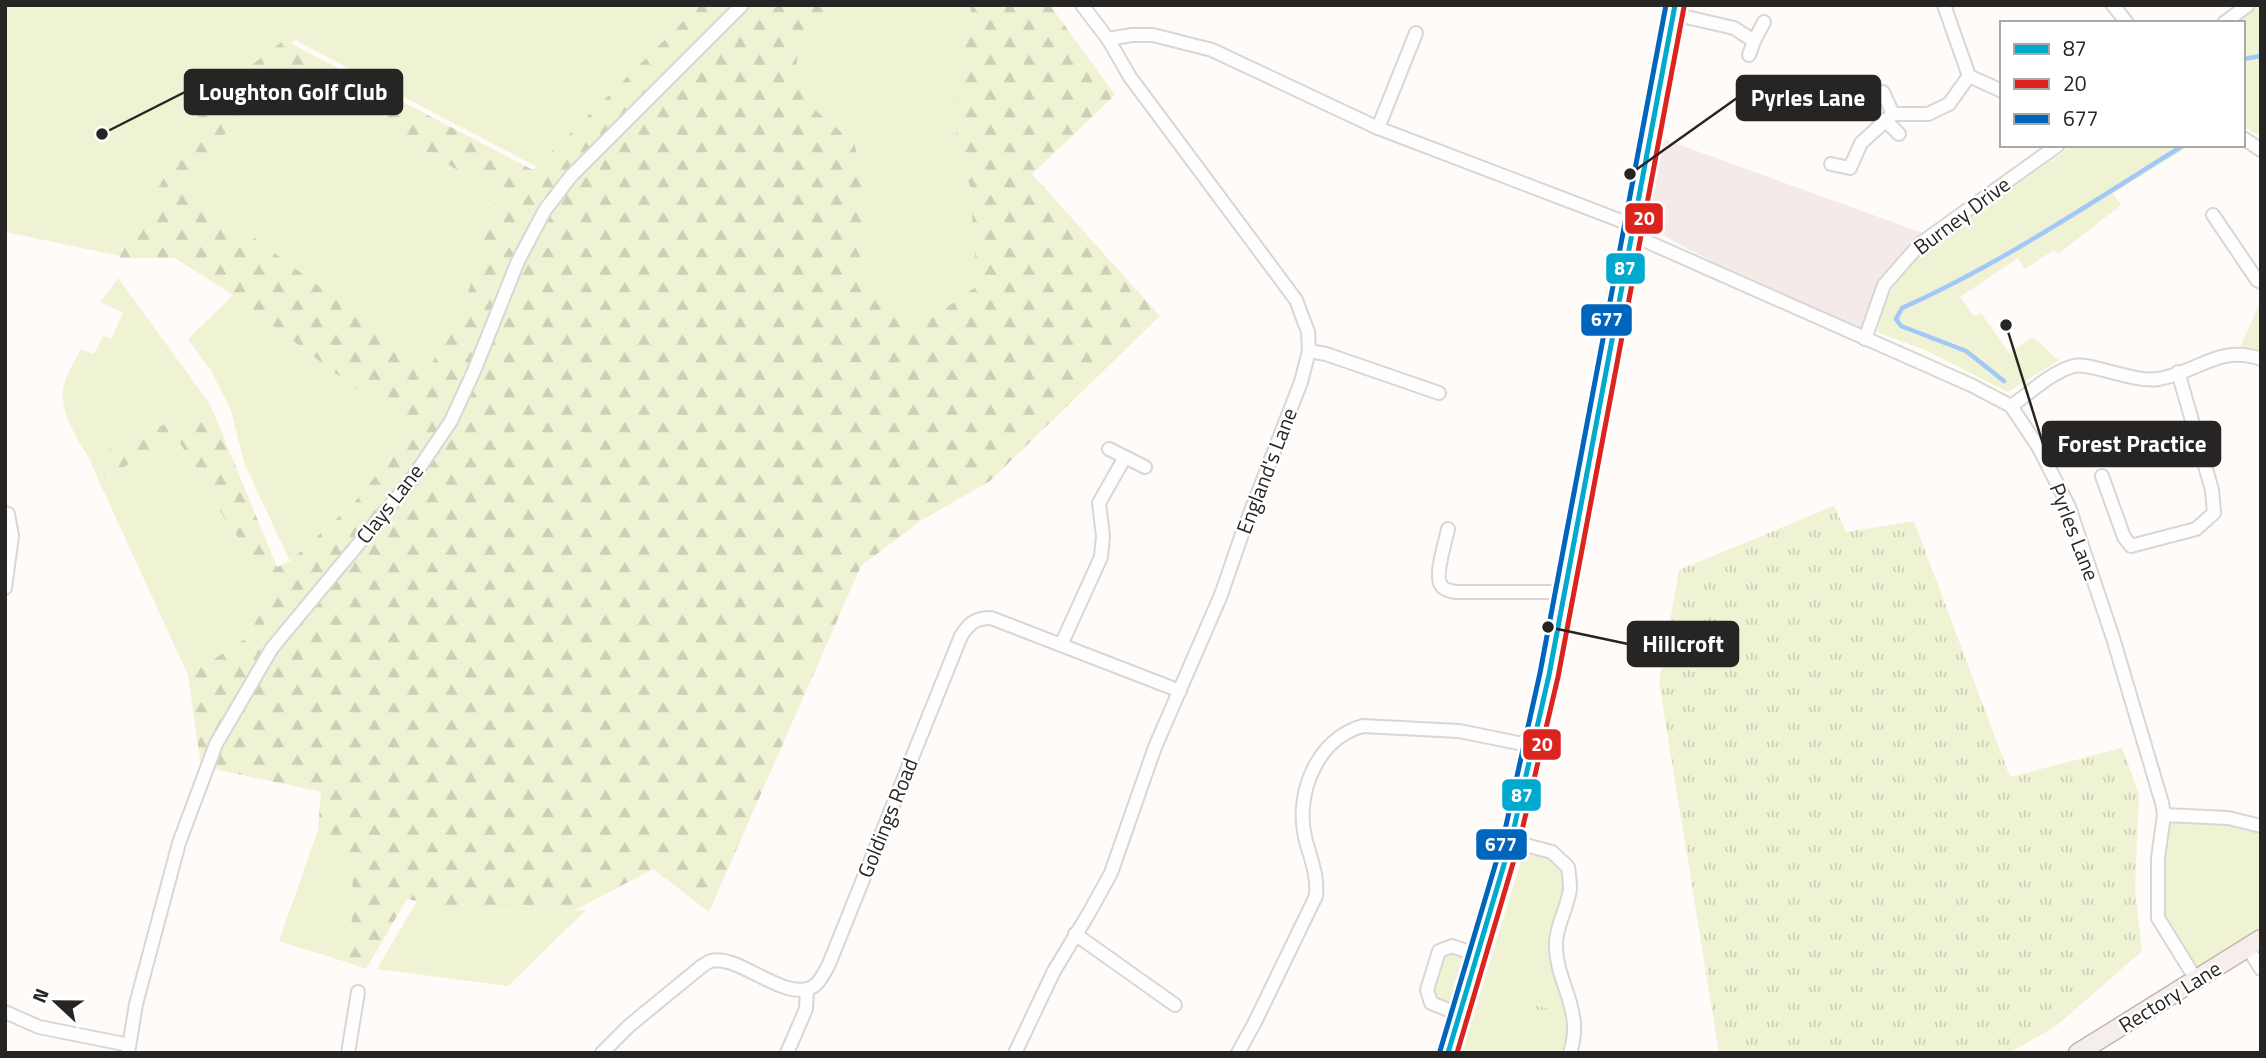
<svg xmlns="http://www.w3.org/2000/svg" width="2266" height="1058" viewBox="0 0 2266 1058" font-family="'Titillium Web',sans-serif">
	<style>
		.commercial { fill: #f4ebe8 }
		.green { fill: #eff3d4 }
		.forest { fill: url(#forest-firs); fill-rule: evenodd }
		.park { fill: url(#park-tufts) }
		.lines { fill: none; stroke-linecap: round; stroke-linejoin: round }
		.stream { stroke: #a1c8f8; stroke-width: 4.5 }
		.minor-casing { stroke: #d9d6d5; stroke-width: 16 }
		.primary-casing { stroke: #c3b6ae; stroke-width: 21 }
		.minor { stroke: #fffefe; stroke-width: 12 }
		.primary { stroke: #f5eeea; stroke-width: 18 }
		.bus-1-casing { stroke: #fff; stroke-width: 10 }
		.bus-2-casing { stroke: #fff; stroke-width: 10 }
		.bus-3-casing { stroke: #fff; stroke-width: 10 }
		.bus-1 { stroke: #00a9ce; stroke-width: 5 }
		.bus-2 { stroke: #dc241f; stroke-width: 5 }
		.bus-3 { stroke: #0065bd; stroke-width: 5 }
		.labels { text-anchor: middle; stroke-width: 5; stroke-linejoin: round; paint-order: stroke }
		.street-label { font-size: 21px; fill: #272524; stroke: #fff }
		.leader { fill: none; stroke: #272524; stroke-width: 2.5 }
		.callout-dot { fill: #272524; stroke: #fff; stroke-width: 2.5 }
		.callout { fill: #272524; stroke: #272524; stroke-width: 2.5 }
		.callout-label { font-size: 23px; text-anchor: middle; font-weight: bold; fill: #fff }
		.line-badge { stroke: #fff; stroke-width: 2.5 }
		.badge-label { font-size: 19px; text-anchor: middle; font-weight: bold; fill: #fff }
	</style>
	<defs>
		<pattern id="forest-firs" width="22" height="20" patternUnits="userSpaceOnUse" patternTransform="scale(1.75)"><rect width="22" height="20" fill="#eff3d4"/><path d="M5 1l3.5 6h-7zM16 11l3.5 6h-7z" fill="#cdd0b6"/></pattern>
		<pattern id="park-tufts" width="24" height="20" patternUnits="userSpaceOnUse" patternTransform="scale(1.75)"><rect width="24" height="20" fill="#eff3d4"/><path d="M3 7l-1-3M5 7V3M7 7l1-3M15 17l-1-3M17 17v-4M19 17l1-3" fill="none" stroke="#cdd0b6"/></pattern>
	</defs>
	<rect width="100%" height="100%" fill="#fefbf9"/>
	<path class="commercial" d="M1650 134 1931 236 1884 285 1865 339 1815 317 1640 223Z"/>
	<g class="green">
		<path d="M5 5H711L543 170 295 40 219 99 130 258 5 232Z"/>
		<path d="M833 5H970L971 13 957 94 956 161 970 185 978 286 933 317 883 302 856 248 869 197 854 143 812 107 795 74 801 34Z"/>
		<path d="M2261 5V137L2243 126V23H2238Z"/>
		<path d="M293 73 498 194 466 299 429 370 192 191 241 106Z"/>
		<path d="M2073 145H2191L2113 193 2121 205 2058 254 2054 250 2025 269 2018 258 1960 297 1974 316 1981 313 2009 353 2031 338C2041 340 2049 354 2059 360L2008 392 1927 351 1877 332 1890 286 1924 250Z"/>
		<path d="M118 278 210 404 89 458C76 436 58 411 64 385 67 373 75 360 81 349L94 354 103 336 111 339 123 313 101 302Z"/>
		<path d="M233 295 411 431 354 503 290 561 245 465 230 408 211 371 188 339Z"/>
		<path d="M2261 301V351L2240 347Z"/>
		<path d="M179 441 208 493 273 591 247 638 188 675 98 479Z"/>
		<path d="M2171 815 2261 826V934L2198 973 2165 916V858Z"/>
		<path d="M318 830 349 844 354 903 346 962 279 941Z"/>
		<path d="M1526 845 1568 867 1556 942 1570 996V1053H1462Z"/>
		<path d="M418 899 482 912 586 910 508 986 377 969Z"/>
		<path d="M1452 946 1477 955 1459 1014 1431 1003 1439 951Z"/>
	</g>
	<path class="forest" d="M700 5H833L801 34 795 74 812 107 854 143 869 197 856 248 883 302 933 317 977 286 970 185 956 162 957 94 971 13 970 5H1050L1115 95 1032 174 1160 316 990 481 922 520 861 566 709 912 653 869 575 910 471 912 407 899 366 969 346 962 354 903 349 845 318 830 321 792 201 766 188 675 247 638 273 590 208 493 179 441 98 479 89 458 210 404 277 567 290 561 354 503 411 431 233 295 175 258H119L208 99 284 40 533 170ZM293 73 498 194 466 299 429 369 192 191 241 106Z"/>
	<g class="park">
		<path d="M1834 506 1846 532 1914 521 2010 777 2122 748 2139 794 2135 889 2142 951 2055 1027 2009 1053H1719L1659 682 1679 570Z"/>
		<path d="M1533 1005 1556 1010 1552 1030 1529 1026Z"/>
	</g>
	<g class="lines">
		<g class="stream">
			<path d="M2243 59 2261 56"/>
			<path d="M2004 381 1966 351 1901 326 1896 319 1902 308C2001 264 2092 202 2184 145"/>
		</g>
		<defs>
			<g id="minor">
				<path d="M1944 5 1969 76 2002 91"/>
				<path d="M2113 5 2127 23"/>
				<path d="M1673 14 1734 28 1754 41 1749 55"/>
				<path d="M2224 23 2248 5"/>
				<path d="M1108 39 1132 35H1153L1212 50 1378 128 1632 225"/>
				<path d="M1754 41 1764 22"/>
				<path d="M1883 92 1893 114"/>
				<path d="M1893 114H1928L1949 104 1969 76"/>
				<path d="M1885 120 1899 134"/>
				<path d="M1378 128 1416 33"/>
				<path d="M2243 138 2261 150"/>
				<path d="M1831 164 1850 168 1861 143 1893 114"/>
				<path d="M2213 215 2257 280 2261 282"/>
				<path d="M1630 234 1971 385 2011 406 2039 448 2069 507 2113 638 2162 803 2164 815 2158 858V918L2197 981"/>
				<path d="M1865 339 1884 285 1920 244 2058 145"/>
				<path d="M1309 351 1326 354 1439 393"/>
				<path d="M2011 406C2030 393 2051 372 2074 366 2089 362 2135 383 2158 379 2197 373 2219 344 2261 359"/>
				<path d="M2131 448 2195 426"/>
				<path d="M1109 449 1145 467"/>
				<path d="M2102 476 2124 537 2131 546 2196 529 2214 513 2212 490 2178 372"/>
				<path d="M5 513 8 514 12 536 5 588"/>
				<path d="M1448 529C1446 540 1434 576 1441 585 1444 590 1450 591 1456 592H1563"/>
				<path d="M1061 645 1101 557 1103 536 1099 503 1125 457"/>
				<path d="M2164 815 2228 818 2261 826"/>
				<path d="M1511 841 1552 852 1568 867C1569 874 1570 882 1570 889 1568 906 1557 924 1556 942 1554 981 1585 1009 1570 1053"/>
				<path d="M1075 934 1175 1005"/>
				<path d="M2248 948 2261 969"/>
				<path d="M5 1012 39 1027 129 1045"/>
				<path d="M1459 1014 1431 1003 1427 990 1439 951 1452 946 1477 955"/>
				<path d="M128 1053 136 1004 179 843 216 744 272 648 409 483 451 421 474 371 518 261 545 210 571 176 742 5"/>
				<path d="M348 1053 358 992"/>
				<path d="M602 1053 630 1025 702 966C705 964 708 962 711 961 738 953 786 1004 814 986 821 981 825 971 829 964L961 636C969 623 976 618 991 618L1180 691"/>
				<path d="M787 1053 806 1009 807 989"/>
				<path d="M1015 1053 1054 971 1089 913 1111 873 1155 747 1221 595 1242 534 1301 382 1309 351 1308 332 1296 300 1130 77 1108 39 1082 5"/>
				<path d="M1238 1053 1255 1022 1316 896C1318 873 1310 858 1305 837 1295 794 1317 738 1363 726L1459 731 1533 746"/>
				<path d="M1448 1053 1511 841 1549 675 1675 5"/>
			</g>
			<path id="primary" d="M2078 1053 2261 939"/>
		</defs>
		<use href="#minor" class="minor-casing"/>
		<use href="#primary" class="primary-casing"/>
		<use href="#minor" class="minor"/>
		<use href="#primary" class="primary"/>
		<defs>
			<path id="bus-1" d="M1448 1053 1511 841 1549 675 1675 5"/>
			<path id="bus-2" d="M1457 1053 1519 843 1558 677 1684 7"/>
			<path id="bus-3" d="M1440 1051 1503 839 1540 673 1666 5"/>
		</defs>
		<use href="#bus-1" class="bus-1-casing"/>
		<use href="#bus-2" class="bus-2-casing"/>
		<use href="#bus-3" class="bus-3-casing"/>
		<use href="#bus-1" class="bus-1"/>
		<use href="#bus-2" class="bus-2"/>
		<use href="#bus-3" class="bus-3"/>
	</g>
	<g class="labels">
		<g class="street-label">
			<text transform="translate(1962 216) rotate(-37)" y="7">Burney Drive</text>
			<text transform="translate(1267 471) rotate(-69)" y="7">England's Lane</text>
			<text transform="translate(390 504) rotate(-52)" y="7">Clays Lane</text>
			<text transform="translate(2074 532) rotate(69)" y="7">Pyrles Lane</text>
			<text transform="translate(888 818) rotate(-68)" y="7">Goldings Road</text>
			<text transform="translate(2170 997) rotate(-32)" y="7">Rectory Lane</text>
		</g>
	</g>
	<path class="leader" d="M102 134L185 92M1630 174L1737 98M2006 325L2043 444M1548 627L1628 644"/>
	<g class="callout-dot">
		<circle cx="102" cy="134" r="7"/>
		<circle cx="1630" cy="174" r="7"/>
		<circle cx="2006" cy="325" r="7"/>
		<circle cx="1548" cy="627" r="7"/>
	</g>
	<g class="callout">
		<rect x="185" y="70" width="217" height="44" rx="7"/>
		<rect x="1737" y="76" width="143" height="44" rx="7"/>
		<rect x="2043" y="422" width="177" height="44" rx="7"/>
		<rect x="1628" y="622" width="110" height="44" rx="7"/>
	</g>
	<g class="callout-label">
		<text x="293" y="100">Loughton Golf Club</text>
		<text x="1808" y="106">Pyrles Lane</text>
		<text x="2132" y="452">Forest Practice</text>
		<text x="1683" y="652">Hillcroft</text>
	</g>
	<g class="line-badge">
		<rect x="1624" y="202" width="40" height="33" rx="7" fill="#dc241f"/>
		<rect x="1605" y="252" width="41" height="33" rx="7" fill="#00a9ce"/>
		<rect x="1580" y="303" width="53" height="34" rx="7" fill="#0065bd"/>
		<rect x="1522" y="728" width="40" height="33" rx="7" fill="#dc241f"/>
		<rect x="1501" y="778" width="41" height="34" rx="7" fill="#00a9ce"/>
		<rect x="1475" y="828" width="53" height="33" rx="7" fill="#0065bd"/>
	</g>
	<g class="badge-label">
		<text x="1644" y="225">20</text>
		<text x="1625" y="275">87</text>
		<text x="1607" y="326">677</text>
		<text x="1542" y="751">20</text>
		<text x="1522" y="802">87</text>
		<text x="1501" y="851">677</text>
	</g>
	<rect width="2266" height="1058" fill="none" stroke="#272524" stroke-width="14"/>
	<rect x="2000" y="21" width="245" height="126" fill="#ffffff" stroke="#a9a8a7" stroke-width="2"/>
	<rect x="2014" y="44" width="35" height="10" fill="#00a9ce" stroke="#a9a8a7" stroke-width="2"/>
	<text x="2063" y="56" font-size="21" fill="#272524">87</text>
	<rect x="2014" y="79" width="35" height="10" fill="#dc241f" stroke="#a9a8a7" stroke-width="2"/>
	<text x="2063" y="91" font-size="21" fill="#272524">20</text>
	<rect x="2014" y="114" width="35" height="10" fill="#0065bd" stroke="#a9a8a7" stroke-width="2"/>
	<text x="2063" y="126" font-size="21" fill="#272524">677</text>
	<g transform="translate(56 1002) rotate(292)" stroke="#ffffff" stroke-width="5" paint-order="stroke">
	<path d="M0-5L12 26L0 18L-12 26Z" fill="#272524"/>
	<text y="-10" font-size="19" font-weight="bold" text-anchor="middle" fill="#272524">N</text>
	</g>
</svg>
